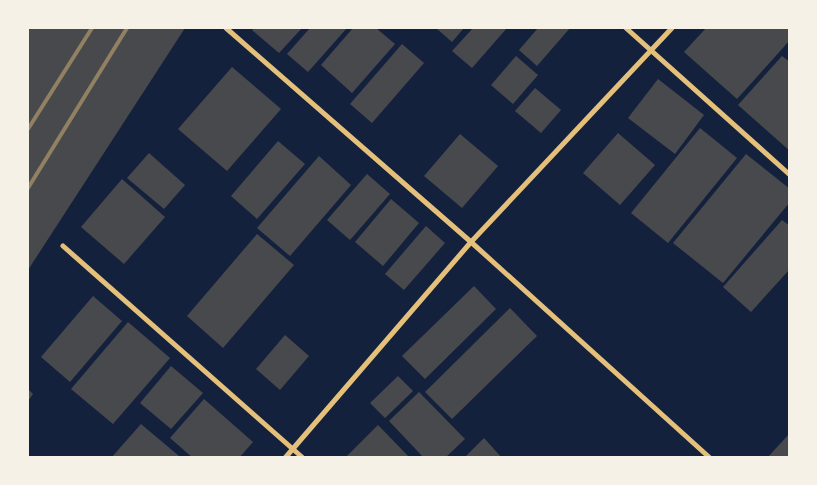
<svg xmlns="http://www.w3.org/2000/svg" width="817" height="485" viewBox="0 0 817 485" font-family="'Titillium Web',sans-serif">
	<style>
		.building { fill: #48494c }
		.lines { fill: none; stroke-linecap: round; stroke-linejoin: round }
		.minor { stroke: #e5c07b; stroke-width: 5 }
		.rail { stroke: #918062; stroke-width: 4 }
	</style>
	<rect width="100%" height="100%" fill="#14213d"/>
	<g class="building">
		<path d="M28 28H185L28 270Z"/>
		<path d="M255 28H302L279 53 252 30Z"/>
		<path d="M310 28H347L308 72 287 54Z"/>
		<path d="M353 28H376L395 44 352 93 321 65Z"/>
		<path d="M436 28H464L452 42Z"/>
		<path d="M473 28H507L472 68 452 51Z"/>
		<path d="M538 28H570L537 66 519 50Z"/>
		<path d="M706 28H790V40L737 99 684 52Z"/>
		<path d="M402 44 424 63 372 123 350 104Z"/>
		<path d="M516 56 538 75 513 104 491 85Z"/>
		<path d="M782 56 790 62V151L738 105Z"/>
		<path d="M232 67 281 109 227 171 178 129Z"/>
		<path d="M658 79 704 115 675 154 628 118Z"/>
		<path d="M535 88 561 110 541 133 515 111Z"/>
		<path d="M700 128 737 158 668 243 631 213Z"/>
		<path d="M618 133 655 165 620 205 583 173Z"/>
		<path d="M460 134 498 166 462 208 424 176Z"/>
		<path d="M278 141 305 164 257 219 231 196Z"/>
		<path d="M149 153 185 185 164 209 127 178Z"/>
		<path d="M746 154 790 189V202L723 283 673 243Z"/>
		<path d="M319 156 351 185 290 256 257 228Z"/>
		<path d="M367 174 390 194 350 240 327 220Z"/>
		<path d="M122 179 165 217 124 264 81 227Z"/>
		<path d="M391 199 419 223 383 266 355 242Z"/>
		<path d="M782 220 790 226V269L751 312 723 287Z"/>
		<path d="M426 226 445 243 404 290 385 274Z"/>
		<path d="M257 234 294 265 223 348 187 316Z"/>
		<path d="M474 286 496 309 425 379 402 356Z"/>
		<path d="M93 296 122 321 70 382 41 357Z"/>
		<path d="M510 308 537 336 452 419 425 392Z"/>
		<path d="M128 322 170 358 113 424 71 389Z"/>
		<path d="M285 335 309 356 280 390 256 369Z"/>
		<path d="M171 366 203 393 171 429 140 403Z"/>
		<path d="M398 376 413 391 385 418 370 403Z"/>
		<path d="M28 389 33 394 28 401Z"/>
		<path d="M419 392 465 439 445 458H424L389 421Z"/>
		<path d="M204 399 253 442 239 458H193L170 438Z"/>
		<path d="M141 424 179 456 178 458H111Z"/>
		<path d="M378 425 410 458H345Z"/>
		<path d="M790 433V458H767Z"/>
		<path d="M484 438 502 458H464Z"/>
	</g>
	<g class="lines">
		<g class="minor">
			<path d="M226 28 471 242 710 458"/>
			<path d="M626 28 790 175"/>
			<path d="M63 246 303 458"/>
			<path d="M285 458 471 242 672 28"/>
		</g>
		<g class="rail">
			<path d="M28 129 92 28"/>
			<path d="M28 188 127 28"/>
		</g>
	</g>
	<rect width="817" height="485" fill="none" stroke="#f6f1e7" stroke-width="58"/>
</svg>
